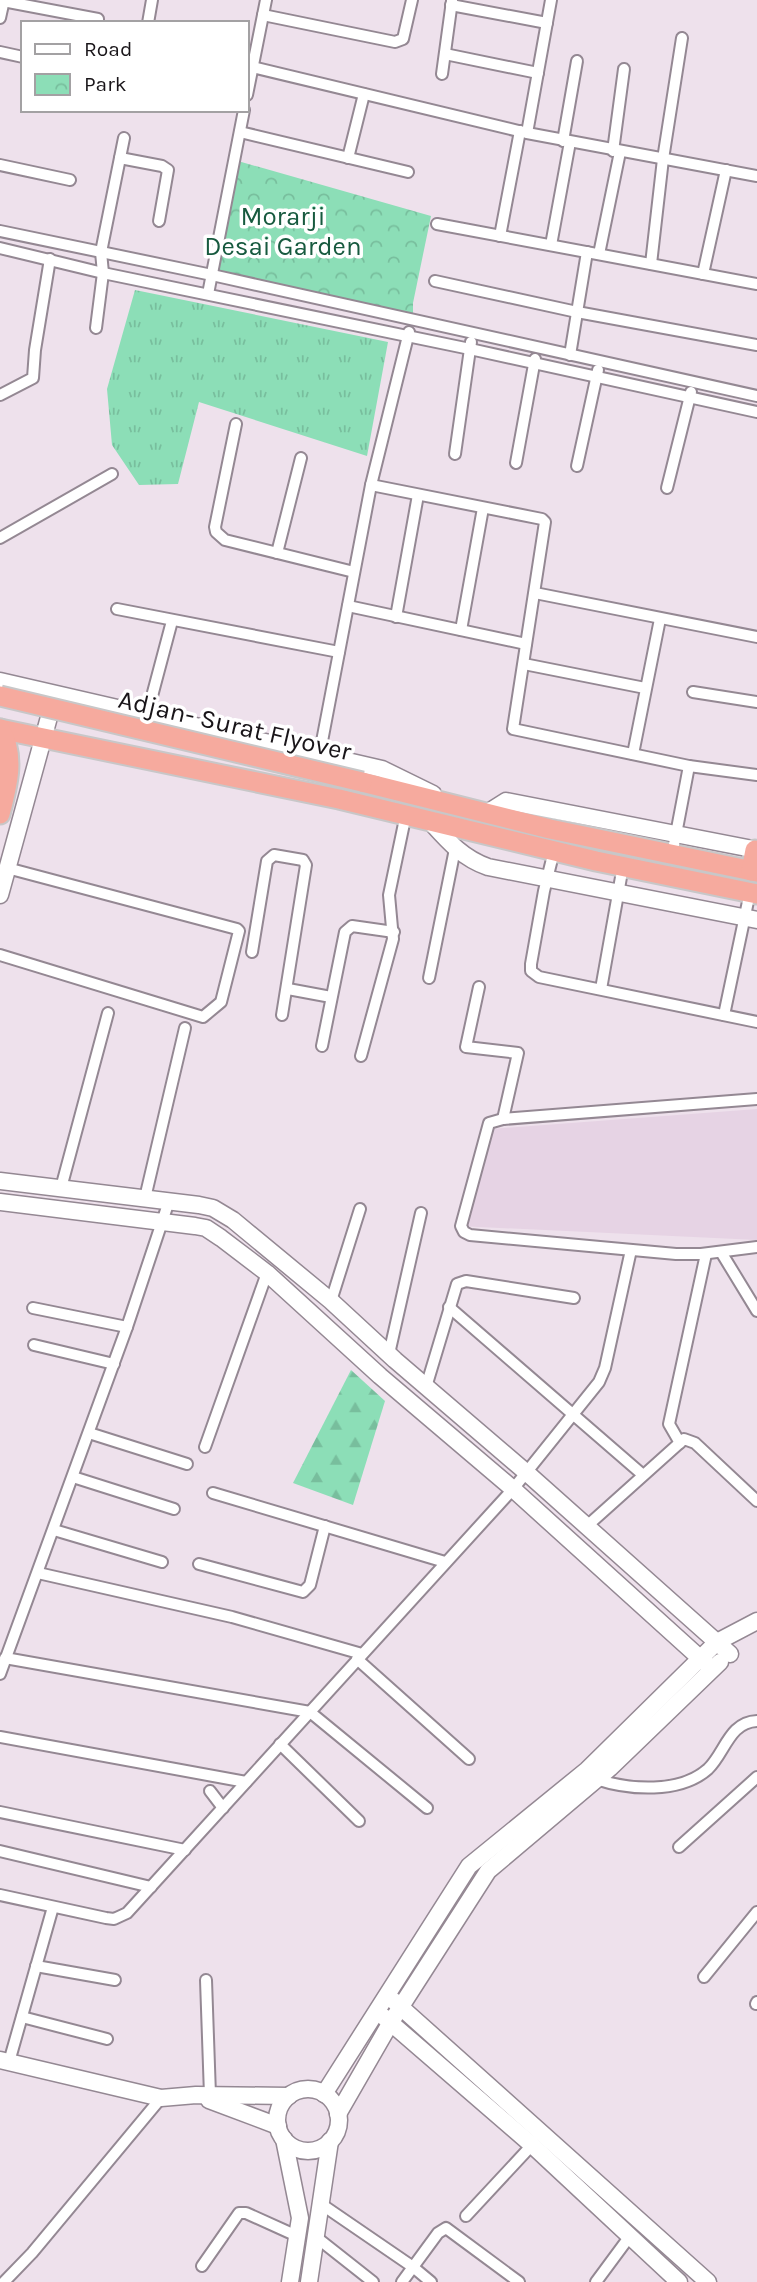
<svg xmlns="http://www.w3.org/2000/svg" width="757" height="2282" viewBox="0 0 757 2282" font-family="Karla,sans-serif">
	<style>
		.built { fill: #e6d3e4 }
		.grass { fill: url(#grass-tufts) }
		.forest { fill: url(#forest-firs) }
		.park { fill: url(#park-crowns) }
		.lines { fill: none; stroke-linecap: round; stroke-linejoin: round }
		.street-casing { stroke: #948893; stroke-width: 14 }
		.secondary-casing { stroke: #948893; stroke-width: 19 }
		.highway-casing { stroke: #c8c7c8; stroke-width: 23 }
		.street { stroke: #fff; stroke-width: 10 }
		.secondary { stroke: #fff; stroke-width: 16 }
		.highway { stroke: #f6aa9e; stroke-width: 19 }
		.highway-bridge-casing { stroke: #c8c7c8; stroke-width: 23; stroke-linecap: butt }
		.highway-bridge { stroke: #f6aa9e; stroke-width: 19 }
		.labels { text-anchor: middle; stroke-width: 7; stroke-linejoin: round; paint-order: stroke }
		.park-label { font-size: 26px; fill: #175a3f; stroke: #fff }
		.street-label { font-size: 26px; fill: #191519; stroke: #fff }
	</style>
	<defs>
		<pattern id="grass-tufts" width="24" height="20" patternUnits="userSpaceOnUse" patternTransform="scale(1.75)"><rect width="24" height="20" fill="#8cdeb7"/><path d="M3 7l-1-3M5 7V3M7 7l1-3M15 17l-1-3M17 17v-4M19 17l1-3" fill="none" stroke="#78be9d"/></pattern>
		<pattern id="forest-firs" width="22" height="20" patternUnits="userSpaceOnUse" patternTransform="scale(1.75)"><rect width="22" height="20" fill="#8cdeb7"/><path d="M5 1l3.5 6h-7zM16 11l3.5 6h-7z" fill="#78be9d"/></pattern>
		<pattern id="park-crowns" width="20" height="18" patternUnits="userSpaceOnUse" patternTransform="scale(1.75)"><rect width="20" height="18" fill="#8cdeb7"/><path d="M2 6a3 3 0 1 1 6 0M12 15a3 3 0 1 1 6 0" fill="none" stroke="#78be9d"/></pattern>
	</defs>
	<rect width="100%" height="100%" fill="#eee1ec"/>
	<path class="built" d="M757 1109V1240L458 1226 490 1129Z"/>
	<path class="grass" d="M135 290 388 342 367 456 199 402 178 484 139 485 112 445 107 389Z"/>
	<path class="forest" d="M351 1370 385 1401 353 1505 293 1483Z"/>
	<path class="park" d="M238 161 431 216 413 303V316L216 273Z"/>
	<g class="lines">
		<defs>
			<g id="street">
				<path d="M3 1 98 19"/>
				<path d="M451 5 547 23"/>
				<path d="M263 15 395 42 403 39 412 0"/>
				<path d="M0 18 4 0"/>
				<path d="M148 23 152 0"/>
				<path d="M0 52 23 57"/>
				<path d="M445 54 538 73"/>
				<path d="M252 67 527 133 757 176"/>
				<path d="M442 74 452 1"/>
				<path d="M247 95 266 0"/>
				<path d="M240 132 408 172"/>
				<path d="M527 133 551 0"/>
				<path d="M563 141 577 61"/>
				<path d="M613 151 624 69"/>
				<path d="M120 158 162 166 168 170 159 221"/>
				<path d="M348 158 364 94"/>
				<path d="M0 165 70 180"/>
				<path d="M437 224 757 284"/>
				<path d="M0 231 212 275 757 396"/>
				<path d="M500 236 520 131"/>
				<path d="M551 245 570 142"/>
				<path d="M0 248 103 273 470 349 757 412"/>
				<path d="M599 254 620 152"/>
				<path d="M651 264 663 159 682 38"/>
				<path d="M703 274 726 170"/>
				<path d="M435 281 577 312 757 345"/>
				<path d="M208 294 244 110"/>
				<path d="M96 328 103 273 101 252 124 138"/>
				<path d="M570 355 587 252"/>
				<path d="M0 395 33 378 35 350 50 259"/>
				<path d="M236 424 215 527 216 532 225 540 354 572"/>
				<path d="M455 454 471 342"/>
				<path d="M516 463 535 359"/>
				<path d="M577 466 598 370"/>
				<path d="M371 485 542 519 545 522 513 729 689 766 757 775"/>
				<path d="M667 488 691 392"/>
				<path d="M0 538 112 474"/>
				<path d="M277 553 301 458"/>
				<path d="M535 593 757 637"/>
				<path d="M348 606 526 644"/>
				<path d="M117 609 339 652"/>
				<path d="M396 617 418 495"/>
				<path d="M461 630 483 508"/>
				<path d="M524 664 645 688"/>
				<path d="M693 692 757 702"/>
				<path d="M147 715 172 621"/>
				<path d="M633 754 660 619"/>
				<path d="M319 757 371 485 409 332"/>
				<path d="M554 851 544 891 531 964V971L539 977 757 1022"/>
				<path d="M672 855 689 766"/>
				<path d="M252 952 267 861 274 855 303 860 306 865 282 1015"/>
				<path d="M0 955 203 1017 221 1002 239 931 237 929 7 868"/>
				<path d="M429 978 455 849"/>
				<path d="M479 987 466 1047 518 1053 503 1119"/>
				<path d="M288 989 331 997"/>
				<path d="M601 989 623 866"/>
				<path d="M724 1015 750 892"/>
				<path d="M322 1046 345 932 352 926 394 932"/>
				<path d="M361 1056 393 939 389 895 406 814"/>
				<path d="M757 1099 503 1119 489 1123 461 1226 464 1232 470 1235 676 1254H701L757 1247"/>
				<path d="M61 1188 108 1013"/>
				<path d="M145 1198 185 1028"/>
				<path d="M721 1252 757 1311"/>
				<path d="M331 1301 360 1209"/>
				<path d="M449 1307 643 1475"/>
				<path d="M33 1308 127 1327"/>
				<path d="M34 1345 114 1364"/>
				<path d="M389 1354 421 1213"/>
				<path d="M426 1387 457 1284 466 1281 574 1298"/>
				<path d="M89 1433 187 1464"/>
				<path d="M680 1443 669 1424 706 1254"/>
				<path d="M205 1447 267 1273"/>
				<path d="M73 1477 174 1509"/>
				<path d="M213 1493 445 1562"/>
				<path d="M587 1526 684 1439 695 1443 757 1501"/>
				<path d="M54 1530 162 1562"/>
				<path d="M199 1564 303 1592 310 1585 325 1526"/>
				<path d="M38 1573 232 1617 362 1654"/>
				<path d="M5 1658 310 1712 427 1808"/>
				<path d="M357 1659 469 1759"/>
				<path d="M0 1674 127 1327 169 1201"/>
				<path d="M0 1737 246 1782"/>
				<path d="M280 1744 359 1821"/>
				<path d="M596 1779C629 1790 680 1794 708 1769 725 1753 729 1722 757 1721"/>
				<path d="M210 1791 223 1808"/>
				<path d="M0 1812 185 1850"/>
				<path d="M679 1847 757 1777"/>
				<path d="M0 1851 151 1887"/>
				<path d="M0 1895 106 1918 114 1919 127 1913 513 1489 599 1382 605 1368 631 1250"/>
				<path d="M36 1966 115 1980"/>
				<path d="M704 1977 757 1912"/>
				<path d="M206 1980 210 2095"/>
				<path d="M756 2004 757 2002"/>
				<path d="M22 2017 107 2039"/>
				<path d="M9 2062 53 1907"/>
				<path d="M321 2204 413 2267 431 2282"/>
				<path d="M466 2216 532 2145"/>
				<path d="M316 2237 373 2282"/>
				<path d="M202 2266 239 2213H246L297 2236"/>
				<path d="M4 2282 32 2253 161 2098"/>
				<path d="M402 2282 438 2233 446 2228 519 2282"/>
				<path d="M596 2282 630 2236"/>
			</g>
			<g id="secondary">
				<path d="M0 681 382 769 433 794"/>
				<path d="M487 813 506 801 757 850"/>
				<path d="M429 820C447 840 462 858 488 867L757 920"/>
				<path d="M0 895 54 699"/>
				<path d="M0 1181 199 1205 213 1208 233 1220 331 1301 395 1360 527 1473 730 1654"/>
				<path d="M0 1202 195 1226 206 1228 221 1238 267 1273 380 1376 513 1489 712 1669"/>
				<path d="M394 2001 708 2282"/>
				<path d="M384 2017 532 2145 679 2282"/>
				<path d="M0 2060 161 2098 196 2095 289 2096"/>
				<circle cx="308" cy="2120" r="31"/>
				<path d="M324 2094 469 1866 587 1770 717 1642 757 1621"/>
				<path d="M209 2100 278 2126"/>
				<path d="M338 2114 391 2022 488 1871 610 1768 720 1662"/>
				<path d="M284 2139 300 2218 290 2282"/>
				<path d="M309 2282 330 2141"/>
			</g>
			<g id="highway">
				<path d="M0 729 339 799 596 861 757 894"/>
				<path d="M0 729C16 756 7 787 0 814"/>
				<path d="M362 782 550 829 757 872"/>
				<path d="M751 871 755 850"/>
			</g>
		</defs>
		<use href="#street" class="street-casing"/>
		<use href="#secondary" class="secondary-casing"/>
		<use href="#highway" class="highway-casing"/>
		<use href="#street" class="street"/>
		<use href="#secondary" class="secondary"/>
		<use href="#highway" class="highway"/>
		<defs>
			<path id="highway-bridge" d="M0 696 362 782"/>
		</defs>
		<use href="#highway-bridge" class="highway-bridge-casing"/>
		<use href="#highway-bridge" class="highway-bridge"/>
	</g>
	<g class="labels">
		<g class="park-label">
			<text x="283" y="225">Morarji<tspan x="283" dy="30">Desai Garden</tspan></text>
		</g>
		<g class="street-label">
			<text transform="translate(235 725) rotate(13)" y="9">Adjan- Surat Flyover</text>
		</g>
	</g>
	<rect x="21" y="21" width="228" height="91" fill="#ffffff" stroke="#a3a1a3" stroke-width="2"/>
	<rect x="35" y="44" width="35" height="10" fill="#ffffff" stroke="#a3a1a3" stroke-width="2"/>
	<text x="84" y="56" font-size="21" fill="#191519">Road</text>
	<rect x="35" y="74" width="35" height="21" fill="url(#park-crowns)" stroke="#a3a1a3" stroke-width="2"/>
	<text x="84" y="91" font-size="21" fill="#191519">Park</text>
</svg>
